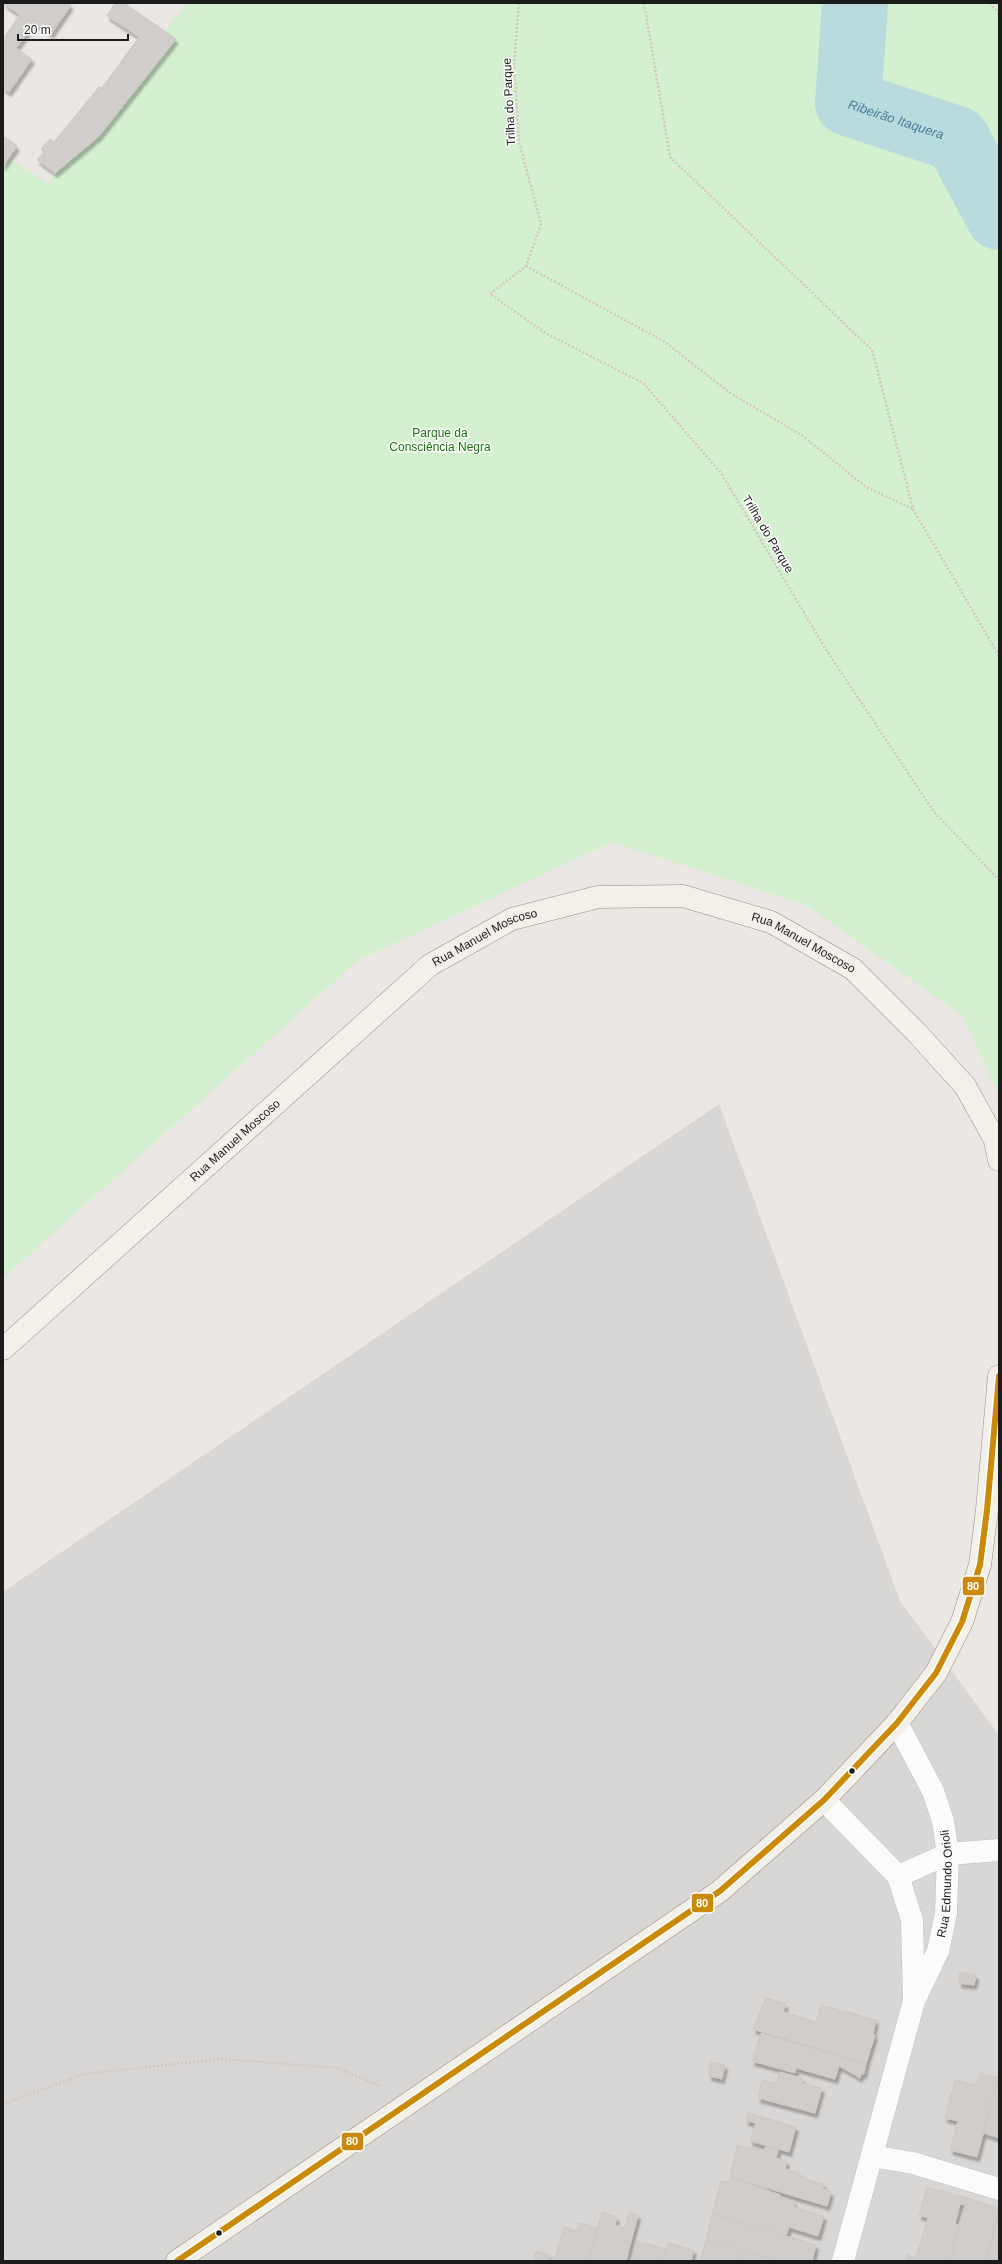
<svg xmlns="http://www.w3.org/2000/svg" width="1002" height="2264" viewBox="0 0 1002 2264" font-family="Arial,sans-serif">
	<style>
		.residential { fill: #d9d7d5 }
		.park { fill: #d3f0cf }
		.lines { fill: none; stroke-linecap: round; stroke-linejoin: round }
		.river { stroke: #b8dbdd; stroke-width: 66 }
		.building { fill: #d1cdcb; stroke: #cdc8c5; filter: url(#shadow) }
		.minor-casing { stroke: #c1bfbe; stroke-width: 23 }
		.secondary-casing { stroke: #94917d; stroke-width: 23 }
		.path { stroke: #d5c5c5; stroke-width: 2.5; stroke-dasharray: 2 2; stroke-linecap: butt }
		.minor { stroke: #fcfbfb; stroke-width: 22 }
		.secondary { stroke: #f2f0e9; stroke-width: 22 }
		.bus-1-casing { stroke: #fff; stroke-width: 9 }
		.bus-1 { stroke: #cb8a05; stroke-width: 6 }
		.bus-dot { fill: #1b1b1b; stroke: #fff; stroke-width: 1.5 }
		.labels { text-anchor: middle; stroke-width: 3; stroke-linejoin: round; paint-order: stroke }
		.street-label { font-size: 12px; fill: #1b1b1b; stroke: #fff }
		.park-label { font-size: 12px; fill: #14750d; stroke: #fff }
		.water-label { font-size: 13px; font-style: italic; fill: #457b99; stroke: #fff }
		.line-badge { stroke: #fff; stroke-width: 1.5 }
		.badge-label { font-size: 11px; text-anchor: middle; font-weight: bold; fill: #fff }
	</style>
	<defs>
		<filter id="shadow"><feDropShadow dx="2.5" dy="4.5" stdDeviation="1" flood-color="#0004"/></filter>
	</defs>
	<rect width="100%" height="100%" fill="#eae7e4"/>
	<path class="residential" d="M719 1104 900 1601 999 1735V2261H3V1592Z"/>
	<path class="park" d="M187 3H999V1096L963 1016 806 905 612 842 358 960 3 1278V155L48 184Z"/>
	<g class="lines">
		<path class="river" id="s1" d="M855 3 848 103 957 139 999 217"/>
	</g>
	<g class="building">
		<path d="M3 3H68L71 5 51 34 34 23 16 48 32 59 9 92 3 88V39L20 15Z"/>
		<path d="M115 3H124L176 39 99 136 55 173 37 160 44 152 41 149 50 139 54 142 99 87 102 88 139 37 107 16Z"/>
		<path d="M3 136 17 146 3 166Z"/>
		<path d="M960 1972 976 1975 974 1985 959 1983Z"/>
		<path d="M766 1998 786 2004 783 2012 816 2022 821 2005 876 2020 873 2034 875 2035 866 2064 753 2029Z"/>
		<path d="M761 2033 866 2064 864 2074H861L860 2078 839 2066 835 2079 796 2068 795 2073 752 2061Z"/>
		<path d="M711 2062 725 2065 722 2079 709 2076Z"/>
		<path d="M780 2072 802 2078 801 2083 822 2088 815 2113 758 2098 762 2080 776 2083Z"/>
		<path d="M980 2073 998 2078 977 2157 950 2150 958 2121 945 2118 955 2080 976 2085Z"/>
		<path d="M999 2073V2138L983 2133Z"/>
		<path d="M748 2113 796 2127 789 2152 750 2141 756 2123 746 2121Z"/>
		<path d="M737 2145 764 2151 766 2146 778 2150 776 2158 787 2161 785 2169 800 2173 799 2177 824 2184 822 2188 831 2192 827 2206 730 2177Z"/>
		<path d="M730 2177 780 2195V2197L795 2202 794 2207 824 2216 818 2236 789 2227 786 2236 712 2214 721 2181 729 2182Z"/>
		<path d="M927 2187 967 2198 965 2205 960 2204 955 2224 959 2225 950 2261H905L907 2255 916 2258 928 2218 919 2215Z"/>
		<path d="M967 2198 999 2208 986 2261H950Z"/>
		<path d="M602 2212 617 2217 615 2225 625 2228 629 2212 638 2215 626 2261H588Z"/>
		<path d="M999 2213V2261H986Z"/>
		<path d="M712 2214 816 2245 812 2261H776L706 2240Z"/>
		<path d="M580 2223 597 2228 588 2261H548L549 2259 554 2261 564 2227 577 2231Z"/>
		<path d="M706 2240 740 2250 737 2261H700Z"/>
		<path d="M637 2241 666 2249 663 2261H632Z"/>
		<path d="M668 2243 694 2250 691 2261H663Z"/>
		<path d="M740 2250 776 2261H737Z"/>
		<path d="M536 2251 550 2255 548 2261H533Z"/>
	</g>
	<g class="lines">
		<defs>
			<g id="minor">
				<path d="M824 1800 898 1876 912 1920 914 1998"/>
				<path d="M898 1876 948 1854 999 1850"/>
				<path d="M872 2156 913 2163 999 2189"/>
				<path id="s2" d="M843 2261 914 2001 938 1951 946 1913 948 1854 943 1821 933 1791 897 1723"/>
			</g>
			<g id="secondary">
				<path id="s3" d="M3 1349 430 965 512 919 598 897 683 896 771 922 853 969 916 1032 965 1086 995 1140 999 1160"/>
				<path d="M177 2261 720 1891 824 1800 897 1723 936 1673 962 1622 980 1565 987 1510 999 1376"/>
			</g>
		</defs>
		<use href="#minor" class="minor-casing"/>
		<use href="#secondary" class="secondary-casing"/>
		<g class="path">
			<path d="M519 3 514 65 519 142 541 224 526 266 490 294 547 334 643 383 721 473 825 648 934 812 999 880"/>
			<path d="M644 3 670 157 872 350 913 509 999 656"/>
			<path d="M990 3 999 14"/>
			<path d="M526 266 665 342 730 393 803 436 866 487 913 509"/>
			<path d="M3 2104 84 2074 220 2059 338 2068 380 2086"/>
		</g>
		<use href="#minor" class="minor"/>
		<use href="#secondary" class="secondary"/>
		<defs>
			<path id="bus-1" d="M177 2261 720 1891 824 1800 897 1723 936 1673 962 1622 980 1565 987 1510 999 1376"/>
		</defs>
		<use href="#bus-1" class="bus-1-casing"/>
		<use href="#bus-1" class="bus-1"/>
	</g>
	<g class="bus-dot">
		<circle cx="852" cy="1771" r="3.5"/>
		<circle cx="219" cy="2233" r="3.5"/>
	</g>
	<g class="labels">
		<g class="street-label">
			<text transform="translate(509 102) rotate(-93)" y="4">Trilha do Parque</text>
			<text transform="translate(768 534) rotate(59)" y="4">Trilha do Parque</text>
			<text dy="4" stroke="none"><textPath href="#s3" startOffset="636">Rua Manuel Moscoso</textPath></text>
			<text dy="4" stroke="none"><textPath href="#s3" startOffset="972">Rua Manuel Moscoso</textPath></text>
			<text dy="4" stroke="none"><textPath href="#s3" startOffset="312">Rua Manuel Moscoso</textPath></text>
			<text dy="4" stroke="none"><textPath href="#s2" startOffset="393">Rua Edmundo Orioli</textPath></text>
		</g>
		<g class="park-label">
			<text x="440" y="437">Parque da<tspan x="440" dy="14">Consciência Negra</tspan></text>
		</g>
		<g class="water-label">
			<text dy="5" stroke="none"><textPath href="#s1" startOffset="151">Ribeirão Itaquera</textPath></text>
		</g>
	</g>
	<g class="line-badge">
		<rect x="962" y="1576" width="23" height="20" rx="4" fill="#cb8a05"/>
		<rect x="691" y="1893" width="23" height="20" rx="4" fill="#cb8a05"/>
		<rect x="341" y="2132" width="23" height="19" rx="4" fill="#cb8a05"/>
	</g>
	<g class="badge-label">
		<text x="973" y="1590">80</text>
		<text x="702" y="1907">80</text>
		<text x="352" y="2145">80</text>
	</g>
	<rect width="1002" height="2264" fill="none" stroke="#1b1b1b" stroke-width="8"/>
	<path d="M18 34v6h110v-6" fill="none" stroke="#1b1b1b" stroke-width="2"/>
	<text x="24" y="34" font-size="12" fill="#1b1b1b" stroke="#ffffff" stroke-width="3" paint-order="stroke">20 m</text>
</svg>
